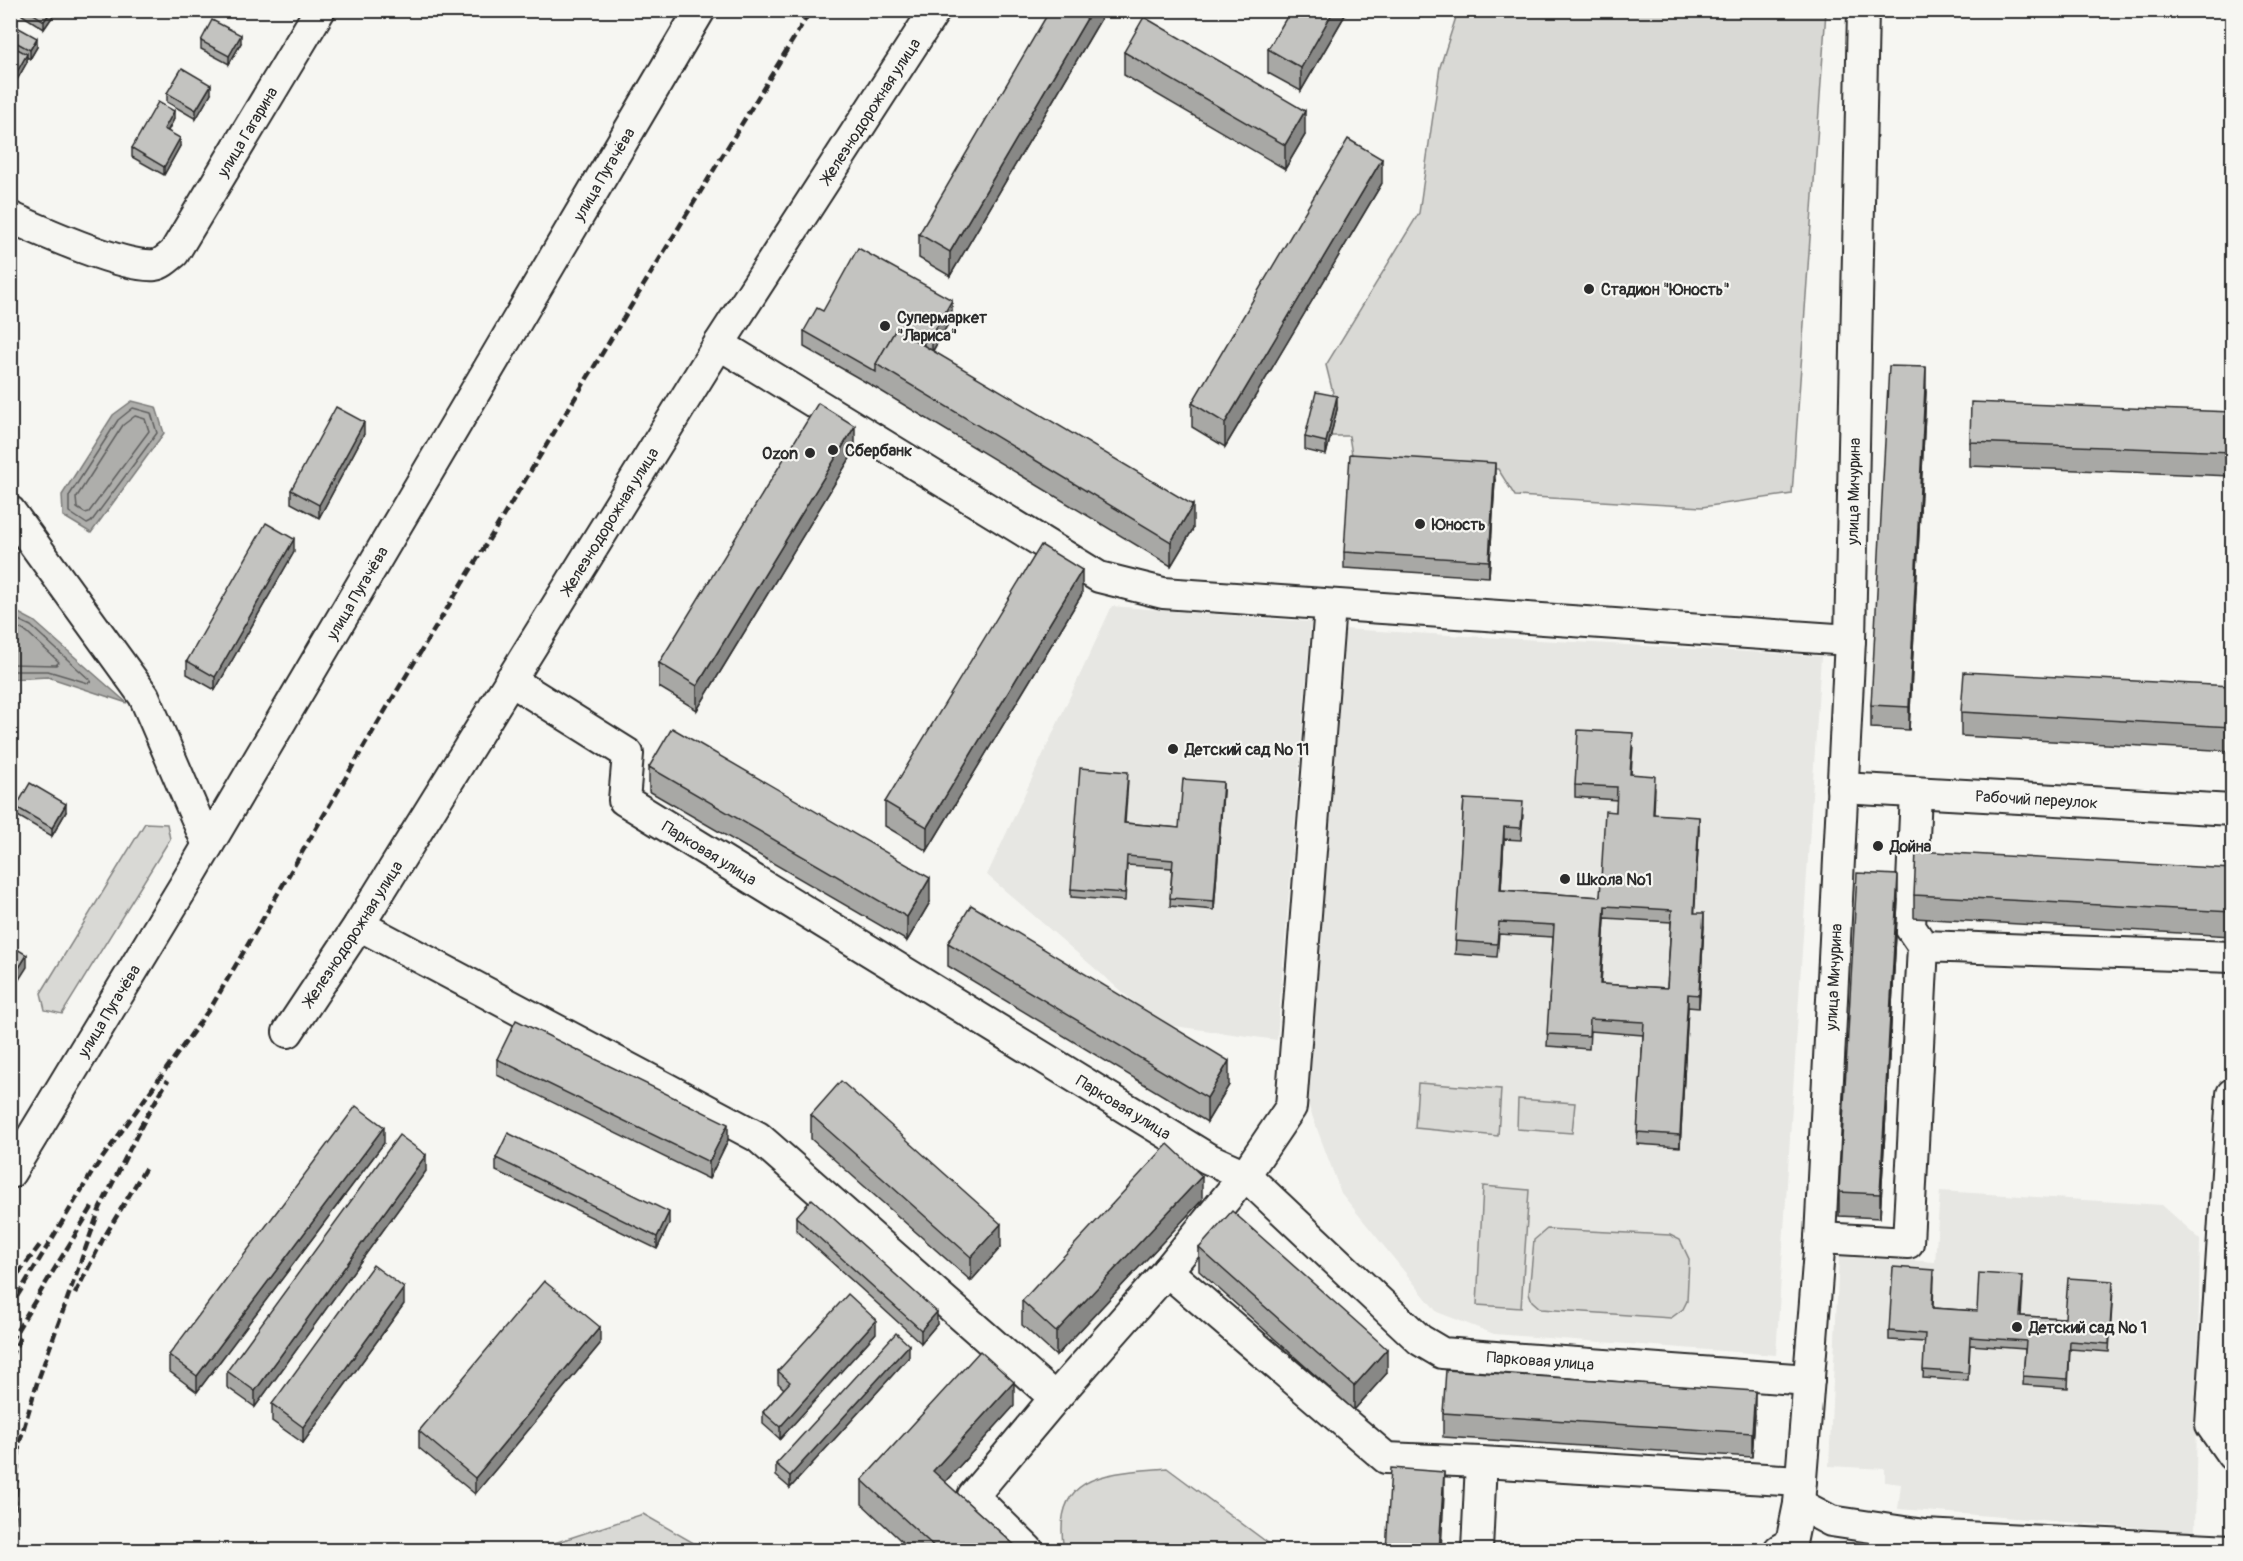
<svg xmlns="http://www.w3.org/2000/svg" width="2243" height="1561" viewBox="0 0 2243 1561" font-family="Pangolin,sans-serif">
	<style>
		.built { fill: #e7e7e3 }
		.green { fill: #d9d9d5; stroke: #828280; stroke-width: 1.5 }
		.water { fill: #aeaeab; stroke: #7a7a78; stroke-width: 1.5 }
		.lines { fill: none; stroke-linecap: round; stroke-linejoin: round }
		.shore { stroke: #5f5f5e; stroke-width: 1.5 }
		.minor-casing { stroke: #2b2b2b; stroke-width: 34 }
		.minor { stroke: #f6f6f2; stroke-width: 30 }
		.rail { stroke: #2b2b2b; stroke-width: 4.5; stroke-dasharray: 9 4.5; stroke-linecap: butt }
		.wall { fill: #a8a8a5; stroke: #2b2b2b; stroke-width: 1.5; fill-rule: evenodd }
		.shaded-wall { fill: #888886; stroke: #2b2b2b; stroke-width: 1.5 }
		.building { fill: #c3c3c0; stroke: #2b2b2b; stroke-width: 1.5; fill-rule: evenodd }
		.poi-dot { fill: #2b2b2b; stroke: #f6f6f2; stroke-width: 2 }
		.labels { text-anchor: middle; stroke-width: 4.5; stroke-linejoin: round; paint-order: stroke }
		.street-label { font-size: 16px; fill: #2b2b2b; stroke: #f6f6f2 }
		.poi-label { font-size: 16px; font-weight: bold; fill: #2b2b2b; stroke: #f6f6f2; text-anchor: start }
	</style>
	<rect width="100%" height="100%" fill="#f6f6f2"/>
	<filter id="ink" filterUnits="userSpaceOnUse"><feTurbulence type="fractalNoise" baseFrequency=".0167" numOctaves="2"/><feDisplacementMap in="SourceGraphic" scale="12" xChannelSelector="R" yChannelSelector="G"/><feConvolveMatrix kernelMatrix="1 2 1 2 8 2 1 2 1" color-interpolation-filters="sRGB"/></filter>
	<g filter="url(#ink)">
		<g class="built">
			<path d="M1112 606 1311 622 1277 1040 1159 1024 987 875Z"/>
			<path d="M1343 629 1821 656 1776 1355 1494 1334 1437 1312 1341 1193 1307 1102Z"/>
			<path d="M1940 1191 2162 1205 2200 1239 2195 1532 1898 1509 1901 1484 1885 1482V1469L1829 1466 1839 1255 1935 1262Z"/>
		</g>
		<g class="green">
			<path d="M1458 11H1826L1792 494 1702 507 1515 496 1498 469 1353 461 1349 436H1330L1337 409 1326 365 1419 213 1440 67Z"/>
			<path d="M145 823 167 824 170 839 62 1014 45 1010 41 993Z"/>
			<path d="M1418 1083 1501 1089 1498 1136 1415 1128Z"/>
			<path d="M1518 1099 1575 1103 1572 1133 1517 1129Z"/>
			<path d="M1483 1186 1529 1190 1521 1308 1477 1305Z"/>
			<path d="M1547 1229 1670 1235 1680 1240 1689 1259 1687 1301 1683 1309 1671 1318 1541 1309 1532 1301 1529 1293 1534 1240Z"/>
			<path d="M1167 1468 1268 1543 1274 1550H1064C1050 1472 1109 1473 1167 1468Z"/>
			<path d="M643 1514 706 1550H533Z"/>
		</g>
		<g class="water">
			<path d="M132 401 156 407 164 433 91 533 63 516 62 495 113 415Z"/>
			<path d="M11 609 34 621 127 703 48 677 11 679Z"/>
		</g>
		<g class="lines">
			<g class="shore">
				<path d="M133 408 151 413 157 433 91 522 87 524 69 512V496L118 420Z"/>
				<path d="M135 416 145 419 149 431 89 512 85 513 77 508 76 498 123 425Z"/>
				<path d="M10 616 31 626 91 681 88 683 48 671H10"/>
				<path d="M10 624 27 632 59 662 56 665 10 664"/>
			</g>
			<defs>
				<g id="minor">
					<path id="s1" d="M10 217C41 231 123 268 155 265 162 264 169 257 174 253L320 10"/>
					<path d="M719 344 1099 577 1163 593 1850 640"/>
					<path d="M10 511 144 696 208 845"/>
					<path id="s2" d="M510 680 628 754 624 800 1207 1158 1245 1175 1420 1340 1442 1353 1809 1380"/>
					<path id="s3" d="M1842 788 2232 810"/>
					<path d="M1916 793 1910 927 1923 946"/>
					<path d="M359 925 758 1137 1055 1398 973 1496 1028 1550"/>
					<path id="s4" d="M288 1032 359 925 719 344 935 10"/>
					<path d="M2232 1094 2211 1425 2232 1455"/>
					<path id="s5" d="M10 1173 184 886 700 10"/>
					<path d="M1820 1238 1908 1243 1923 946 2232 957"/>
					<path d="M1167 1271 1386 1458 1481 1462"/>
					<path d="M1055 1398 1167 1271 1245 1175 1291 1107 1330 606"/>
					<path d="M1799 1504 1831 1521 1924 1535 2232 1550"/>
					<path d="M1477 1550 1481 1462 1801 1481"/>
					<path id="s6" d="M1779 1550 1791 1543 1799 1504 1820 1238 1850 640 1863 10"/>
				</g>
			</defs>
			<use href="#minor" class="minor-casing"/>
			<use href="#minor" class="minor"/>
			<g class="rail">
				<path d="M139 1129 168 1080"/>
				<path d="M10 1285 42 1242"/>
				<path d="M75 1294 103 1239 145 1169"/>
				<path d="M10 1308 93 1171 213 1004 389 704 811 10"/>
				<path d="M10 1342 94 1204"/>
				<path d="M10 1358 21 1336"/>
				<path d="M12 1550 19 1444 37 1383 100 1208 144 1121"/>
			</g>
		</g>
		<g class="wall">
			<path d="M22 10H57L44 29 22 15Z"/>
			<path d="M1102 10V17L950 276 919 258V234Z"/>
			<path d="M1348 10 1301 91 1268 73V49Z"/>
			<path d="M10 23 37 47 30 59 27 57V62L14 85 10 83Z"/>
			<path d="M201 41 241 43 229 64 201 49Z"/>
			<path d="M1124 52 1305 135 1285 169 1124 75Z"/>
			<path d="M167 93H211L196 119 167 102Z"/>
			<path d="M174 119 168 131 180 146 164 175 132 157V148Z"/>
			<path d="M1382 183 1225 447 1192 427V403Z"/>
			<path d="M823 311 952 317 933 351 1193 529 1171 566 876 388 804 347V331Z"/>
			<path d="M1926 391 1909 730 1871 728V705Z"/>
			<path d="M1337 409 1326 455 1305 450V437Z"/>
			<path d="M2232 412V476L1970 466V442Z"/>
			<path d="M364 434 319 518 291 503V490Z"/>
			<path d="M855 450 697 710 659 687V663Z"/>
			<path d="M1495 480 1489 577 1344 568V552Z"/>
			<path d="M294 552 215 690 187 674V661Z"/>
			<path d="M1082 594 927 851 885 826V802Z"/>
			<path d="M2232 686V751L1961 736V712Z"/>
			<path d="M1633 746 1631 774 1655 788 1654 814 1699 829 1694 913 1704 926 1699 1008 1688 1007 1680 1147 1637 1144 1643 1035 1590 1031 1589 1049 1547 1046 1553 937 1499 934 1497 957 1455 954 1464 799 1523 815 1521 840 1504 839 1501 890 1600 897 1616 812 1617 800 1575 797V785ZM1605 918 1671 922 1667 988 1601 984Z"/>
			<path d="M649 767 930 902 907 941 649 791Z"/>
			<path d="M1128 780 1125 823 1179 828 1223 791 1214 910 1170 906 1172 868 1127 865 1125 901 1071 897V889Z"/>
			<path d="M16 807 66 812 52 836 16 815Z"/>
			<path d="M2232 869V936L1914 918V895Z"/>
			<path d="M1898 899 1880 1218 1839 1216V1192Z"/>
			<path d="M948 943 1229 1085 1207 1122 948 966Z"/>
			<path d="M497 1059 728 1140 709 1179 497 1075Z"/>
			<path d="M811 1115 1001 1247 971 1281 811 1139Z"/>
			<path d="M384 1143 197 1392 169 1371V1355Z"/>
			<path d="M496 1158 669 1224 657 1249 496 1171Z"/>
			<path d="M426 1171 255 1407 227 1387V1371Z"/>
			<path d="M1202 1200 1056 1356 1022 1325V1301Z"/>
			<path d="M796 1217 937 1324 921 1343 796 1230Z"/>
			<path d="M1199 1248 1387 1373 1354 1410 1199 1271Z"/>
			<path d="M1934 1278 1933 1308 1977 1311 2023 1284 2021 1316 2065 1318 2113 1289 2109 1352 2070 1349 2068 1388 2023 1385 2025 1349 1970 1345 1968 1381 1923 1378 1925 1342 1889 1340V1331Z"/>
			<path d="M404 1304 303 1443 272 1421V1404Z"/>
			<path d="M876 1333 780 1439 763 1424V1412L784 1389 778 1383V1371Z"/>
			<path d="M600 1344 475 1494 419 1448V1431Z"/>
			<path d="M909 1357 790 1488 776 1476V1464Z"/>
			<path d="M1014 1406 945 1482 1021 1551H912L862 1504V1480Z"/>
			<path d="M1443 1413 1755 1415 1752 1457 1443 1437Z"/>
		</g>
		<g class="shaded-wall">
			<path d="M52 10H57L44 29V21Z"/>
			<path d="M1092 10H1102V17L950 276V252Z"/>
			<path d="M1334 10H1348L1301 91V68Z"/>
			<path d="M241 35V43L229 64V56Z"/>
			<path d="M37 38V47L30 59V50Z"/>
			<path d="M27 54V62L14 85V77Z"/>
			<path d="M211 85V93L196 119V110Z"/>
			<path d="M174 111V119L164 137V129Z"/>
			<path d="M1305 111V135L1285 169V145Z"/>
			<path d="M180 138V146L164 175V167Z"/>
			<path d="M1382 159V183L1225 447V423Z"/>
			<path d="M952 300V317L932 352V335Z"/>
			<path d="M924 330V347H915Z"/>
			<path d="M1926 367V391L1909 730V707Z"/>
			<path d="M1337 396V409L1326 455V442Z"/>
			<path d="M364 422V434L319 518V505Z"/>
			<path d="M855 426V450L697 710V686Z"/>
			<path d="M1495 463V480L1489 577V561Z"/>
			<path d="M1193 505V529L1171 566V542Z"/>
			<path d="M294 539V552L215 690V677Z"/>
			<path d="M1082 570V594L927 851V827Z"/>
			<path d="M1223 782V791L1214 910V901Z"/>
			<path d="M66 804V812L52 836V828Z"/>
			<path d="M1699 817V829L1694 925V913Z"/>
			<path d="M1504 827V839L1500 903V890Z"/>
			<path d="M1898 875V899L1880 1218V1194Z"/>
			<path d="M930 878V902L907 941V917Z"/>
			<path d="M1605 906V918L1600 996V984Z"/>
			<path d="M1704 913V926L1699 1008V995Z"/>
			<path d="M27 955V967L10 994V982Z"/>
			<path d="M1688 994V1007L1680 1147V1135Z"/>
			<path d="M1229 1061V1085L1207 1122V1098Z"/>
			<path d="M728 1124V1140L709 1179V1162Z"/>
			<path d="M384 1127V1143L197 1392V1376Z"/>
			<path d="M426 1155V1171L255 1407V1391Z"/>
			<path d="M1202 1176V1200L1056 1356V1332Z"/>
			<path d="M669 1212V1224L657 1249V1237Z"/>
			<path d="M1001 1224V1247L971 1281V1257Z"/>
			<path d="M404 1288V1304L303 1443V1427Z"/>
			<path d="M937 1312V1324L921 1343V1330Z"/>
			<path d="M876 1320V1333L780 1439V1427Z"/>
			<path d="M600 1327V1344L475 1494V1478Z"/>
			<path d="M909 1345V1357L790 1488V1476Z"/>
			<path d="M1387 1349V1373L1354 1410V1386Z"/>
			<path d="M1014 1382V1406L933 1495V1471Z"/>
			<path d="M1755 1391V1415L1752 1457V1433Z"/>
			<path d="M1444 1472V1496L1441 1551H1439Z"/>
		</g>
		<g class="building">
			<path d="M28 10H52L44 21Z"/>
			<path d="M1050 10H1092L950 252 919 234Z"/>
			<path d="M1291 10H1334L1301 68 1268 49Z"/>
			<path d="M1144 17 1305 111 1285 145 1124 52Z"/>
			<path d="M212 20 241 35 229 56 201 41Z"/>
			<path d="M10 23 37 38 30 50 10 39Z"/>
			<path d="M10 45 27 54 14 77 10 75Z"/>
			<path d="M182 68 211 85 196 110 167 93Z"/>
			<path d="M158 102 174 111 164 129 180 138 164 167 132 148Z"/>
			<path d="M1348 139 1382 159 1225 423 1192 403Z"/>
			<path d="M858 248 952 300 932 335 924 330 918 342 896 329 876 364V372L804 331 817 308 823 311Z"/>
			<path d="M896 329 1193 505 1171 542 876 364Z"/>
			<path d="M1889 366 1926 367 1909 707 1871 705Z"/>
			<path d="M1316 392 1337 396 1326 442 1305 437Z"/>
			<path d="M1971 402 2232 412V452L1970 442Z"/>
			<path d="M818 403 855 426 697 686 659 663Z"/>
			<path d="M336 407 364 422 319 505 291 490Z"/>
			<path d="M1350 454 1495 463 1489 561 1344 552Z"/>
			<path d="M266 523 294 539 215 677 187 661Z"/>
			<path d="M1041 545 1082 570 927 827 885 802Z"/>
			<path d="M1964 672 2232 686V727L1961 712Z"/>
			<path d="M672 728 930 878 907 917 649 767Z"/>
			<path d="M1578 730 1633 733 1630 774 1655 776 1653 814 1699 817 1694 913H1704L1699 995 1688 994 1680 1135 1637 1132 1644 1022 1590 1019 1589 1036 1547 1034 1554 925 1499 922 1497 944 1455 941 1464 799 1523 802 1521 828 1504 827 1500 890 1600 897 1605 811 1616 812 1617 787 1575 785ZM1605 906 1672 910 1667 988 1600 984Z"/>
			<path d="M1080 768 1128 772 1124 823 1179 828 1183 779 1223 782 1214 901 1170 898 1173 860 1127 856 1125 893 1071 889Z"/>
			<path d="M30 783 66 804 52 828 16 807Z"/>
			<path d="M1916 851 2232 869V912L1914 895Z"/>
			<path d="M1857 873 1898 875 1880 1194 1839 1192Z"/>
			<path d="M971 905 1229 1061 1207 1098 948 943Z"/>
			<path d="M10 945 27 955 10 982Z"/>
			<path d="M516 1020 728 1124 709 1162 497 1059Z"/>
			<path d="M841 1081 1001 1224 971 1257 811 1115Z"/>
			<path d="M356 1106 384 1127 197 1376 169 1355Z"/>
			<path d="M508 1133 669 1212 657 1237 496 1158Z"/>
			<path d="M399 1135 426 1155 255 1391 227 1371Z"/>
			<path d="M1168 1144 1202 1176 1056 1332 1022 1301Z"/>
			<path d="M812 1199 937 1312 921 1330 796 1217Z"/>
			<path d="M1232 1211 1387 1349 1354 1386 1199 1248Z"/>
			<path d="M373 1265 404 1288 303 1427 272 1404Z"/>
			<path d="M1893 1267 1934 1270 1932 1308 1977 1311 1979 1273 2023 1276 2020 1316 2065 1318 2068 1278 2113 1281 2109 1344 2070 1341 2068 1379 2023 1376 2026 1341 1970 1337 1968 1373 1923 1370 1925 1334 1889 1331Z"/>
			<path d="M544 1281 600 1327 475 1478 419 1431Z"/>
			<path d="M848 1294 876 1320 780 1427 763 1412 790 1382 778 1371Z"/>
			<path d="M896 1333 909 1345 790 1476 776 1464Z"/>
			<path d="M980 1351 1014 1382 933 1471 1021 1551H939L862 1480Z"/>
			<path d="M1446 1370 1755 1391 1752 1433 1443 1413Z"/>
			<path d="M1391 1468 1444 1472 1439 1551H1386Z"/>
		</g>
	</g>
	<g class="poi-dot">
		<circle cx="1589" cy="289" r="6"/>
		<circle cx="885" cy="326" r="6"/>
		<circle cx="833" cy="450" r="6"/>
		<circle cx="810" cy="453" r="6"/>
		<circle cx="1420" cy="524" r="6"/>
		<circle cx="1173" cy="749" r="6"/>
		<circle cx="1878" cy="846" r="6"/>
		<circle cx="1565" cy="879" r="6"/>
		<circle cx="2017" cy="1327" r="6"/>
	</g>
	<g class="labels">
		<g class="street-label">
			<text dy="6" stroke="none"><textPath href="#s4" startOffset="1090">Железнодорожная улица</textPath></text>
			<text dy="6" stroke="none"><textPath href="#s1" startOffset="318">улица Гагарина</textPath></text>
			<text dy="6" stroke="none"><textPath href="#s5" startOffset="1162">улица Пугачёва</textPath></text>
			<text dy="6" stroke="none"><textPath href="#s6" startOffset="1068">улица Мичурина</textPath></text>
			<text dy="6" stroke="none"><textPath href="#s4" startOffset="604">Железнодорожная улица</textPath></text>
			<text dy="6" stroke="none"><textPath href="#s5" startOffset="676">улица Пугачёва</textPath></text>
			<text dy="6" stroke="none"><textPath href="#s3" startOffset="195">Рабочий переулок</textPath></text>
			<text dy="6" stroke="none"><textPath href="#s2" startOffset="286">Парковая улица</textPath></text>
			<text dy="6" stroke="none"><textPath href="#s4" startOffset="118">Железнодорожная улица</textPath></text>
			<text dy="6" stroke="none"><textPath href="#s6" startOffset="582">улица Мичурина</textPath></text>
			<text dy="6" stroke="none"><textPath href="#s5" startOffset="190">улица Пугачёва</textPath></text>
			<text dy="6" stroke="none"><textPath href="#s2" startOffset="772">Парковая улица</textPath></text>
			<text dy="6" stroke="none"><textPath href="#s2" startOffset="1276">Парковая улица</textPath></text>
		</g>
		<g class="poi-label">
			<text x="1601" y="295">Стадион "Юность"</text>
			<text x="897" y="323">Супермаркет<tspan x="897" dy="18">"Лариса"</tspan></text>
			<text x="845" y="456">Сбербанк</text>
			<text x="798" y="459" text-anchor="end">Ozon</text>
			<text x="1432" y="530">Юность</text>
			<text x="1185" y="755">Детский сад № 11</text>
			<text x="1890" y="852">Дойна</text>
			<text x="1577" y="885">Школа №1</text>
			<text x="2029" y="1333">Детский сад № 1</text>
		</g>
	</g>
	<rect width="2243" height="1561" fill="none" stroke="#f6f6f2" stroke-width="36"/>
	<rect x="18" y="18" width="2207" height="1525" fill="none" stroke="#2b2b2b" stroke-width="2" filter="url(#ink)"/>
</svg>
